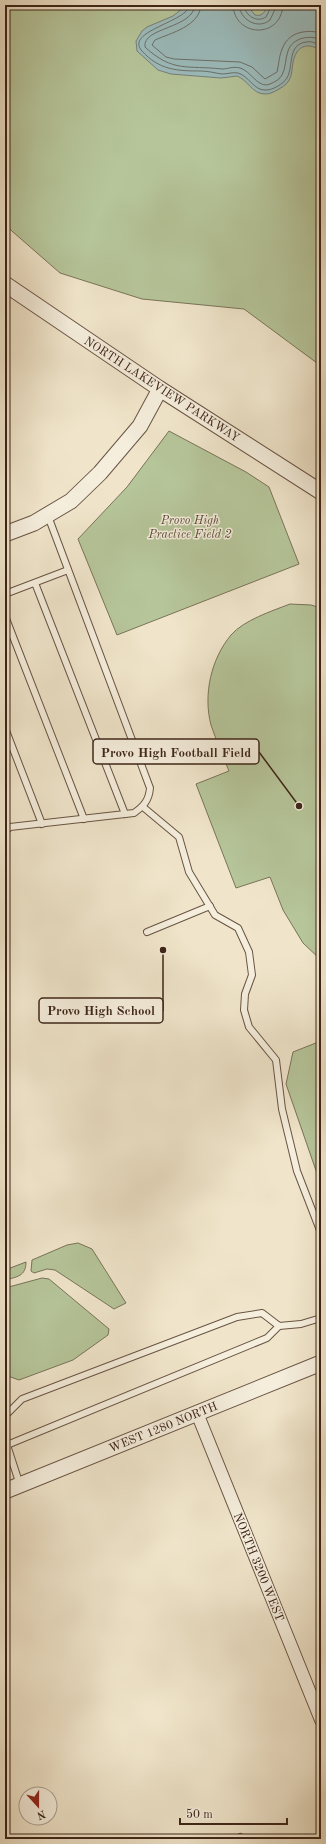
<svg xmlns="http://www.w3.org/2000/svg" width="326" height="1844" viewBox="0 0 326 1844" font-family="'Old Standard TT',serif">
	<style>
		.green { fill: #b6c59a; stroke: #797458 }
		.water { fill: #9cbdbe; stroke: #76807b }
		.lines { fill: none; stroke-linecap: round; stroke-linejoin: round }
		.shore { stroke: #6c706a; stroke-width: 1 }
		.service-casing { stroke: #695444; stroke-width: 8 }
		.minor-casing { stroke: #695444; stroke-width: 14 }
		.tertiary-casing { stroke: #695444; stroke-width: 17 }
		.service { stroke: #f5eedd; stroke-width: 6 }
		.minor { stroke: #f5eedd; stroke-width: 12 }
		.tertiary { stroke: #f5eedd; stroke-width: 15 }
		.labels { text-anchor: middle; stroke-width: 3; stroke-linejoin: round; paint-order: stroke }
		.street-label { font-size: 12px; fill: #3c2417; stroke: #f5eedd }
		.park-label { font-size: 12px; font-style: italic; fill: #5a4c38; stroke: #f5eedd }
		.leader { fill: none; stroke: #3c2417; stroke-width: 1.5 }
		.callout-dot { fill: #3c2417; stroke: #f5eedd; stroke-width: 1.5 }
		.callout { fill: #f5eedd; stroke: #3c2417; stroke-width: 1.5 }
		.callout-label { font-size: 13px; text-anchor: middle; font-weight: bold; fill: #3c2417 }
	</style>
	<rect width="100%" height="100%" fill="#f0e5cb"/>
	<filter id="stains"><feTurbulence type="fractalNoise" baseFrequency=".005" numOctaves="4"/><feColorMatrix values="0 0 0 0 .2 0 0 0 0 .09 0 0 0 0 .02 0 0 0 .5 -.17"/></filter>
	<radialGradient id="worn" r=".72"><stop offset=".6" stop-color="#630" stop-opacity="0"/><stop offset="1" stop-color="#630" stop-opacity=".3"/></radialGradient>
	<g class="green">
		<path d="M5 5H321V366L244 309 142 299 60 273 5 225Z"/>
		<path d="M169 431 246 472 269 487 299 564 117 635 78 539 127 487Z"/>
		<path d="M290 604 311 605 321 608V960L303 943 283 910 270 877 236 888 196 784 229 771C223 756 216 740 211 725 203 695 211 659 231 635 244 620 272 611 290 604Z"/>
		<path d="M321 1041V1185L286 1084 293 1052Z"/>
		<path d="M78 1243 92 1249 126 1303 114 1309 55 1270 47 1269 34 1273 31 1271 32 1260 67 1245Z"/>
		<path d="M26 1262C26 1276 17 1277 5 1280V1270Z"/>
		<path d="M42 1278 49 1279 109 1329 108 1335 73 1360 19 1380 5 1375V1288Z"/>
	</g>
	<path class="water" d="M187 5H247L255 15C263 17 265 11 268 5H321V52C315 45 303 43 297 52 288 66 298 79 279 89 274 92 270 94 265 94 252 94 248 80 237 76L221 78 171 74 158 70 137 51 136 41 142 31 147 27 173 16Z"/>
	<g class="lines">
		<g class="shore">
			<path d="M190 5C188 22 124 31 142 51 159 70 177 71 201 71 208 71 215 73 222 74 228 74 232 72 238 73 249 76 254 91 266 90 273 90 283 84 287 78 294 65 287 45 306 42 312 41 316 43 321 46"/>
			<path d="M195 5C193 29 142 27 145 47 173 73 188 65 222 69 228 69 233 66 240 68 251 71 258 89 270 84 275 82 280 79 282 75 286 68 285 59 288 51 292 38 310 34 321 40"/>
			<path d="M201 5C200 26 171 33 155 40L152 45 166 57 174 59 240 62 252 67 265 79 277 72C279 64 279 55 283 47 289 32 307 29 321 33"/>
			<path d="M233 5C234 37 281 40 283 5"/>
			<path d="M239 5C240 20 258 30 270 20L277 5"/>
			<path d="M244 5C245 16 257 23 266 17L272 5"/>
		</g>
		<defs>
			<g id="service">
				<path d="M35 583 125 814"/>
				<path d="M5 594 68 570"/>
				<path d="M5 616 84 819"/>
				<path d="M5 728 42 824"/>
				<path d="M143 807 179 837 189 872 215 915 238 928 249 952 252 975 245 994 244 1010 249 1027 276 1060 282 1109 297 1171 321 1233"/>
				<path d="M5 832 10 827 134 813C144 806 149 800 150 788L48 516"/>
				<path d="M147 932 210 906"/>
				<path d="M5 1416 22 1399 237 1317 262 1313 279 1326 301 1324 321 1318"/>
				<path d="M5 1439 20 1485"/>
				<path d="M7 1445 267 1338 279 1326"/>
				<path d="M240 1837 241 1839"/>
			</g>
			<path id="minor" d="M197 1413 321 1720"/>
			<g id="tertiary">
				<path d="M5 284 160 389 321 492"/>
				<path d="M5 534 34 523 71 501 100 473 140 426 160 389"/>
				<path d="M5 1491 321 1363"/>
			</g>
		</defs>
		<use href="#service" class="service-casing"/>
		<use href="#minor" class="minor-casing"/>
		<use href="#tertiary" class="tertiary-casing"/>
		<use href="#service" class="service"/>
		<use href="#minor" class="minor"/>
		<use href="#tertiary" class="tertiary"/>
	</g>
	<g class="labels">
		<g class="street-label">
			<text transform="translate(162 389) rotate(33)" y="4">NORTH LAKEVIEW PARKWAY</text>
			<text transform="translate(163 1427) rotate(-22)" y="4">WEST 1280 NORTH</text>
			<text transform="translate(259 1567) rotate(68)" y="4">NORTH 3200 WEST</text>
		</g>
		<g class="park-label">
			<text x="190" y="524">Provo High<tspan x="190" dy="14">Practice Field 2</tspan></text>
		</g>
	</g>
	<path class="leader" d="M299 806L259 752M163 950L163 1011"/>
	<g class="callout-dot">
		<circle cx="299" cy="806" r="4"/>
		<circle cx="163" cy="950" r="4"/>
	</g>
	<g class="callout">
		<rect x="93" y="739" width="166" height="25" rx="4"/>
		<rect x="39" y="998" width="124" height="25" rx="4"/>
	</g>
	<g class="callout-label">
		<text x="176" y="757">Provo High Football Field</text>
		<text x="101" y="1015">Provo High School</text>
	</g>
	<rect width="326" height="1844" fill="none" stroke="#f0e5cb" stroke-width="20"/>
	<rect x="6" y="6" width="314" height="1832" fill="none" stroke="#3c2417" stroke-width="2"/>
	<rect x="10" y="10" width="306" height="1824" fill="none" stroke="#3c2417"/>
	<g transform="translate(38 1806) rotate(159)"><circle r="19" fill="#f5eedd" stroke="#ab9d8e"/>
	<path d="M0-3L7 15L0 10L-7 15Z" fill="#8f2418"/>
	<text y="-6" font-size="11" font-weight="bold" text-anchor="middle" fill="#3c2417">N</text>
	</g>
	<path d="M180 1818v6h107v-6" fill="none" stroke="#3c2417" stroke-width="2"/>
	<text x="186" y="1818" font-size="12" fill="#3c2417" stroke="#f5eedd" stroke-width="3" paint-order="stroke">50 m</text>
	<rect width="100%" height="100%" filter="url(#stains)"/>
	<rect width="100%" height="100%" fill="url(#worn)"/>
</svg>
